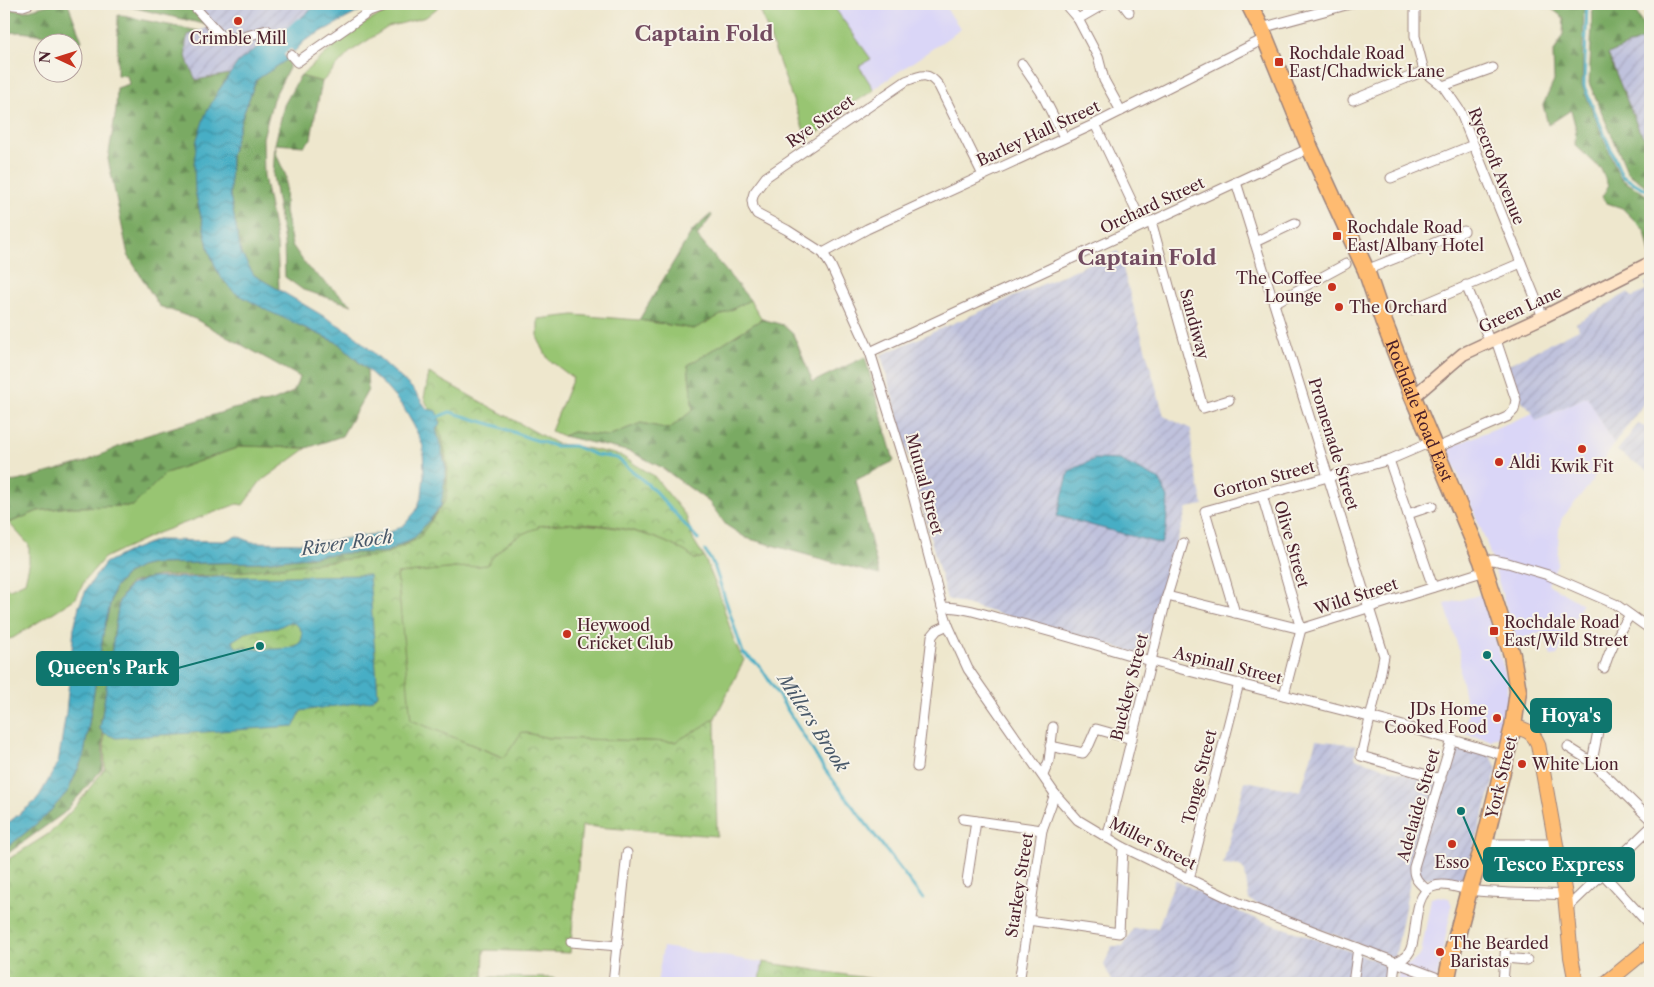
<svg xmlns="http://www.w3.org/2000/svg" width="1654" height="987" viewBox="0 0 1654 987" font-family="'Libre Caslon Text',serif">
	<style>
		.built { fill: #dad6f7 }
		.industrial { fill: url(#industrial-furrows) }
		.grass { fill: #98c572; stroke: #71724e }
		.forest { fill: url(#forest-firs); stroke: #626448 }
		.park { fill: url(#park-crowns); stroke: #71724e }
		.water { fill: url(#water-waves); stroke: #486678; fill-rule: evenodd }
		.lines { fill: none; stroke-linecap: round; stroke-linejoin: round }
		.stream { stroke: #46aec5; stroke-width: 3 }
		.river { stroke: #46aec5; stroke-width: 18 }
		.street-casing { stroke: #9c837c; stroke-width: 11 }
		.secondary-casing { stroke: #9c837c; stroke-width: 15 }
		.primary-casing { stroke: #9c837c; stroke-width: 16 }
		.highway-casing { stroke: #9c837c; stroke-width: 19 }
		.street { stroke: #fff; stroke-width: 9 }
		.secondary { stroke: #ffe4c6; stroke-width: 12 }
		.primary { stroke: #febb71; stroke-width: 14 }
		.highway { stroke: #febb71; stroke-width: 16 }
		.poi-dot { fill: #c8321e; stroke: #f7f3e8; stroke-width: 2 }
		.labels { text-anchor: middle; stroke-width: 4; stroke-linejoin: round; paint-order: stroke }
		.poi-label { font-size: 16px; fill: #4a1f2b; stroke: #f7f3e8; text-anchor: start }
		.street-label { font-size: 16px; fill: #4a1f2b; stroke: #f7f3e8 }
		.water-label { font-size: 18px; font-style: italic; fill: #485869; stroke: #f7f3e8 }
		.district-label { font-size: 21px; font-weight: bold; fill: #734c60; stroke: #f7f3e8 }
		.leader { fill: none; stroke: #0f766e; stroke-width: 2 }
		.callout-dot { fill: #0f766e; stroke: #f7f3e8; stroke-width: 2 }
		.callout { fill: #0f766e; stroke: #0f766e; stroke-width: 2 }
		.callout-label { font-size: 18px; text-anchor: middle; font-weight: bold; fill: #fff }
	</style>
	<defs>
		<pattern id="industrial-furrows" width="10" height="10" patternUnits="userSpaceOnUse" patternTransform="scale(1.25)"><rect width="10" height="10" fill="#c0c2dd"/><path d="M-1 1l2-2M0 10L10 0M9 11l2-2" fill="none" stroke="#a6a6be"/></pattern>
		<pattern id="forest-firs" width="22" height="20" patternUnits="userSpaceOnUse" patternTransform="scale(1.25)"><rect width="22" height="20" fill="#7aaa64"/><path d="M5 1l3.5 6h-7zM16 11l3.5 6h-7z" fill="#668a53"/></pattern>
		<pattern id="park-crowns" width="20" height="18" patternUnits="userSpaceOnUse" patternTransform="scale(1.25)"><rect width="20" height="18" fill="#98c572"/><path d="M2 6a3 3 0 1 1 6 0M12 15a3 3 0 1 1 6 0" fill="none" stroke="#7e9f5e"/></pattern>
		<pattern id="water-waves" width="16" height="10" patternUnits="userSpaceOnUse" patternTransform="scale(1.25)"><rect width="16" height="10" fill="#46aec5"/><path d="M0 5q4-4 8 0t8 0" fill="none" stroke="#3c8da0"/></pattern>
	</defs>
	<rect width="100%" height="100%" fill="#f7f3e8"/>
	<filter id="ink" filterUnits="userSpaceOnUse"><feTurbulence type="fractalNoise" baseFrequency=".02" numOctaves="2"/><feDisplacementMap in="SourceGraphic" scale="10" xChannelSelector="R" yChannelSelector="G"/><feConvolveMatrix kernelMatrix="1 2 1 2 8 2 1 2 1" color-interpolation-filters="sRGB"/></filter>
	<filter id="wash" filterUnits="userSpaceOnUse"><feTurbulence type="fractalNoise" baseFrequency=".0096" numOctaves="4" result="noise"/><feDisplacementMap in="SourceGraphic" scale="20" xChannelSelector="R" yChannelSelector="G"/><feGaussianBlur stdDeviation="1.12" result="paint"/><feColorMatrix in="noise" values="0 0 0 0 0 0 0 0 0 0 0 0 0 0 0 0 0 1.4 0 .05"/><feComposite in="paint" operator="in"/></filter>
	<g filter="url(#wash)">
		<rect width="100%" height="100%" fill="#eee7cd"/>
		<g class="built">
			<path d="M758 4H943L961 29 846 108 842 118 807 139Z"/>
			<path d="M1587 396 1614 444 1588 487 1562 518 1559 530 1557 565 1548 584 1582 604 1557 655 1551 656 1544 632 1516 640 1486 541 1447 448 1533 413 1537 421Z"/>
			<path d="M1483 594 1507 680V707L1499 736 1491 740 1464 734V732L1468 713 1460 673V654L1445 604Z"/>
			<path d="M1438 896 1449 898 1452 906 1436 983H1397L1399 970 1414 961 1421 954 1431 898Z"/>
			<path d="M663 947 879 980 878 983H657Z"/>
		</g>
		<g class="industrial">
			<path d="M200 4H318L252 58 239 62 230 74 196 80 188 62 184 47 188 35 209 27 198 15Z"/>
			<path d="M1648 37 1650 42V146L1639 130 1608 53Z"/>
			<path d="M1118 251 1164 416 1191 429 1192 455 1203 505 1187 508 1144 655 947 599 881 355Z"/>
			<path d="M1650 281V392L1640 409 1614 444 1587 396 1536 421 1531 410 1522 401 1507 365 1579 329 1576 323 1627 293 1633 297 1646 291 1645 283Z"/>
			<path d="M1650 423V472L1617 451 1638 424 1647 428Z"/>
			<path d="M1316 740 1356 745 1355 758 1433 783H1447L1456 748 1491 755 1497 770 1464 879 1411 877 1395 958 1274 912 1249 900 1245 872 1240 866 1223 864 1245 781 1301 791Z"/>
			<path d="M1175 880 1246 915 1393 966 1390 983H1174L1164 977 1151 983H1113L1104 965 1112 946H1123L1133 929 1158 928Z"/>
		</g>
		<g class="grass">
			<path d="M410 4H442L426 17 388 27 350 52 322 82 300 76 354 29 380 15Z"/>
			<path d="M758 4H832L871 59 859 66 874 90 846 108 842 118 807 139Z"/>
			<path d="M750 300 762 319 688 365 693 410 669 429 641 423 608 436 573 432 563 436 551 431 573 378 548 359 538 339V319L574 315 639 320 693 329Z"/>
			<path d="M242 446 307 448 260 482 243 505 237 504 155 534 104 558 85 580 76 598 13 638 4 640V587L10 589 25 582 29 565V545L9 523 38 511 69 507 133 506 166 473Z"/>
			<path d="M564 523C600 525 634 528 668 543 678 548 687 551 694 559L704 557 718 590 735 644 744 660 715 718 703 727 675 742 548 738 522 732 505 758 410 720 397 574 487 565C499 547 516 534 537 528L538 526Z"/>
			<path d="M490 977 555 978 554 983H490Z"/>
		</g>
		<g class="forest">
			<path d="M51 4H68L82 41 76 45 73 52 72 42H60L45 35 20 32 4 33V8L25 11Z"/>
			<path d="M118 4H186L198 13 208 25Z"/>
			<path d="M1539 4H1584L1582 86 1620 178 1648 196 1650 206V255L1645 231 1622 208 1607 203 1602 197 1608 186 1601 169 1575 145 1576 129 1571 110 1548 125 1543 105 1554 81 1553 54 1563 34 1564 18 1552 9 1541 7Z"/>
			<path d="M1593 4H1631L1637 13 1648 37 1608 54 1639 130 1650 146V189L1628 173 1589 83Z"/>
			<path d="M118 15 199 31 188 35C182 54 188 63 196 80L230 74 217 93 195 191 209 251 219 275 296 324 338 343 367 370 368 390 342 436 307 448 242 446 166 473 133 506 68 507 38 511 9 523 4 522V482L18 481 85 462 138 438 233 409 273 401 293 392 300 377 195 319 159 306 128 255 108 159 116 110 117 88 129 84 127 76 117 75Z"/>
			<path d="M288 59 289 68 273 99 263 138 264 176 277 244 279 290 254 275 241 253 230 195 231 155 242 118 256 80Z"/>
			<path d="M300 76 322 82 314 121 311 139 304 146 275 144 277 156 286 176 285 211 292 245 308 268 352 305 303 290 285 277 284 243 273 175 275 144 284 105Z"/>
			<path d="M711 214 712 216 697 236 750 300 694 329 639 320 692 231Z"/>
			<path d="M762 319 783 325 793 334 813 382 865 357 894 461 856 480 879 575 746 538 726 525 709 502 661 467 631 452 563 436 573 432 608 436 641 423 669 429 693 410 688 365Z"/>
			<path d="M441 423 497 429 433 550 255 576H158L130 583 119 601 100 729 103 733V768L64 813 4 856V850L46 816 68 791 84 755 104 629 114 589 127 574 140 567 152 564 260 562 344 553 386 552 415 537 446 469 436 429Z"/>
		</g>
		<g class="park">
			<path d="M429 373 557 444 570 445 620 455 654 476 686 516 693 539 704 557 694 559C687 551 678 548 668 543 627 525 582 520 538 526V528C516 534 499 547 487 565L397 574 411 720 504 758 522 732 548 738 675 742 702 727 715 718 717 836 582 826 570 953 484 950 483 983H4V862L50 833 76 806 105 768 103 707 130 585 384 555 418 539 446 500 448 469 442 436 424 398Z"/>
			<path d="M763 962 879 980 878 983H763L760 981Z"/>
		</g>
		<g class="water">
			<path d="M318 4H373L306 40 294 52 278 36Z"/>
			<path d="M266 41 268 46 271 44 288 59 256 80 242 118 231 155 230 195 241 253 254 275 352 333 413 389 427 409 436 411 441 423 436 429 446 469 441 506 415 537 386 552 344 553 260 562 152 564 140 567 127 574 114 589 104 629 84 755 68 791 46 816 4 850V826L37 800 58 763 66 713 74 628 79 606 87 588 105 563 127 552 157 540 224 541 237 536 252 542 300 543 327 541 390 532 404 525 416 511 422 495 424 475 423 446 414 426 403 407 383 384 338 343 268 311 234 292 219 275 209 251 195 191 194 164 197 139 205 115 217 93 238 62Z"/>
			<path d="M1095 459 1120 460 1160 480 1168 498 1166 530 1161 544 1057 516 1069 471Z"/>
			<path d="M369 575 378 695 370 701 301 711 294 726 116 738 104 733 100 729 119 601 130 585 149 578ZM289 622C302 623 308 640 295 646 285 651 247 649 236 647L232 641 245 633 261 629 277 628Z"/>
		</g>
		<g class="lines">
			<g class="stream">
				<path d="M1587 4 1584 86 1622 176 1650 192V194"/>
				<path d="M435 418 450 412 497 426 529 438 555 446H574L596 455 617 458 652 488 698 539"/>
				<path d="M705 551 714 565 743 653 760 666 823 767 923 899"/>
			</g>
			<path class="river" d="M260 65 301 27"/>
		</g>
	</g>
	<g filter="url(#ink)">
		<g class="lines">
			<defs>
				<g id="street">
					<path d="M5 4 23 6 29 4"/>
					<path d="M192 4 220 35 231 38 244 37 267 30"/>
					<path d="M1065 4 1078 19 1098 57 1104 80 1121 111"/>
					<path d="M1123 4 1129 12"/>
					<path d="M1415 4V36L1424 71 1443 86 1460 111 1543 317"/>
					<path d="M1078 19 1104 4"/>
					<path d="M1261 28 1350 4"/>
					<path d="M291 55 297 62 369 12 391 4"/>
					<path d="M1022 64 1041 92 1064 137"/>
					<path d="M1443 86 1493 68"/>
					<path d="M1353 100 1424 71"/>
					<path d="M1095 124 1143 225"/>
					<path d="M983 175 939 86C928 71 921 75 906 81L766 177 754 193 752 200 753 207 757 214 787 230 823 253 831 266 870 352 906 468 942 607 948 625 968 669 1055 794 1078 820 1123 847 1239 903 1435 977"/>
					<path d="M1391 178 1473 145"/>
					<path d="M1236 182 1384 656 1380 677 1361 756 1441 779"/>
					<path d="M1151 221 1203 408 1229 400"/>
					<path d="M1255 242 1295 223"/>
					<path d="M823 253 867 229 1095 124 1266 38"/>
					<path d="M1366 270 1464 231"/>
					<path d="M1466 285 1490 342"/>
					<path d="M1274 303 1346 264"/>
					<path d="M1410 310 1521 263"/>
					<path d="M870 352 1310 148"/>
					<path d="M1436 448 1507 417 1514 410 1516 400 1496 340"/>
					<path d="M1389 460 1433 587"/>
					<path d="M1262 495 1301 629 1284 695"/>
					<path d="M1408 514 1432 506"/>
					<path d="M1482 561 1493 560 1508 563 1548 575 1615 604 1650 629"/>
					<path d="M1167 596 1301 629 1485 571"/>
					<path d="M942 607C961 607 980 613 998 618 1047 629 1095 645 1144 659 1264 692 1386 718 1506 756"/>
					<path d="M1235 613 1205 511 1389 460 1433 441"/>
					<path d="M1604 668C1610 649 1619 631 1630 615"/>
					<path d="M1050 746 1083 753 1089 745 1096 729 1132 739"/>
					<path d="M1568 747 1592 762 1650 819"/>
					<path d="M1592 762 1598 731 1600 707"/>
					<path d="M917 767 932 636 937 630 948 625"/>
					<path d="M1043 775 1049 761 1053 727"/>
					<path d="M963 819 1042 830"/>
					<path d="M1107 838 1167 596 1183 543"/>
					<path d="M1484 844H1557"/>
					<path d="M1603 874 1647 922"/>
					<path d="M1189 879 1239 683"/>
					<path d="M967 881 976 821"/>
					<path d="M1427 890C1419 883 1413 878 1414 867L1452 739"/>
					<path d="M1567 908 1650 828"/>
					<path d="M1028 920 1119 933 1123 847"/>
					<path d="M571 942 618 946"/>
					<path d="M1505 958 1527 960"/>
					<path d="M613 983 627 853"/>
					<path d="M1019 983 1042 830 1055 794"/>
					<path d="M1353 983 1358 948"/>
					<path d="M1393 983 1395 962C1401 960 1407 957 1410 951 1418 935 1412 895 1432 887 1444 882 1457 888 1469 890 1501 894 1534 893 1565 895"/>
					<path d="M1503 983 1506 943"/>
				</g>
				<path id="secondary" d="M1413 397 1463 354 1543 317 1650 263"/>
				<g id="primary">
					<path d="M1513 727C1526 729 1533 732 1538 744L1565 895 1571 957 1576 983"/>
					<path d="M1606 983 1650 947"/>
				</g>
				<g id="highway">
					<path id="s1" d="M1249 4 1261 28 1310 148 1366 270 1383 320 1413 397 1482 561 1512 655 1518 691 1513 727 1484 844 1469 890 1451 958 1446 983"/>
				</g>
			</defs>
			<use href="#street" class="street-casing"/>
			<use href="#secondary" class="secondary-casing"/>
			<use href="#primary" class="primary-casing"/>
			<use href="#highway" class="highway-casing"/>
			<use href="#street" class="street"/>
			<use href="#secondary" class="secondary"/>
			<use href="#primary" class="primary"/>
			<use href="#highway" class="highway"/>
		</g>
	</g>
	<g class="poi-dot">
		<circle cx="238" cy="21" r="5"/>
		<rect x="1274" y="57" width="10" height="10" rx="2.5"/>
		<rect x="1332" y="231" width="10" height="10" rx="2.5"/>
		<circle cx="1332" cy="287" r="5"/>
		<circle cx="1339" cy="307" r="5"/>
		<circle cx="1582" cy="449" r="5"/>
		<circle cx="1499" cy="462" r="5"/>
		<rect x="1489" y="626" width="10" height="10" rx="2.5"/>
		<circle cx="567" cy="634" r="5"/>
		<circle cx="1497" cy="718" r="5"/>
		<circle cx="1522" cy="764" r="5"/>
		<circle cx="1452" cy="844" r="5"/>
		<circle cx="1440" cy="952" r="5"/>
	</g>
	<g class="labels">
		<g class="poi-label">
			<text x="238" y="44" text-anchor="middle">Crimble Mill</text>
			<text x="1289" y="59">Rochdale Road<tspan x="1289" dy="18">East/Chadwick Lane</tspan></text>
			<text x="1347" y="233">Rochdale Road<tspan x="1347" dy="18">East/Albany Hotel</tspan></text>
			<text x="1322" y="284" text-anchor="end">The Coffee<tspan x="1322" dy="18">Lounge</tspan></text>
			<text x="1349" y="313">The Orchard</text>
			<text x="1509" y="468">Aldi</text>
			<text x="1582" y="472" text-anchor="middle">Kwik Fit</text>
			<text x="1504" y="628">Rochdale Road<tspan x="1504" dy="18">East/Wild Street</tspan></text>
			<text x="577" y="631">Heywood<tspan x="577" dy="18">Cricket Club</tspan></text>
			<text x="1487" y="715" text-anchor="end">JDs Home<tspan x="1487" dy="18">Cooked Food</tspan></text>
			<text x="1532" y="770">White Lion</text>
			<text x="1452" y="868" text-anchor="middle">Esso</text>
			<text x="1450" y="949">The Bearded<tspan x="1450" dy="18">Baristas</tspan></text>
		</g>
		<g class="street-label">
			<text transform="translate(820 121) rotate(-35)" y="6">Rye Street</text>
			<text transform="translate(1038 133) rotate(-25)" y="6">Barley Hall Street</text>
			<text transform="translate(1497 166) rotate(68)" y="6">Ryecroft Avenue</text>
			<text transform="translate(1152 205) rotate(-25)" y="6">Orchard Street</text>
			<text transform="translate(1520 309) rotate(-25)" y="6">Green Lane</text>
			<text transform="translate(1195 324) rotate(75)" y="6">Sandiway</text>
			<text dy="6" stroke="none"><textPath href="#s1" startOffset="441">Rochdale Road East</textPath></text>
			<text transform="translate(1334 444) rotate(73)" y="6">Promenade Street</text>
			<text transform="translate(1264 479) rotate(-15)" y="6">Gorton Street</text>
			<text transform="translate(925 484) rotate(75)" y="6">Mutual Street</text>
			<text transform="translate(1292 544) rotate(74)" y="6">Olive Street</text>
			<text transform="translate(1356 596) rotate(-18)" y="6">Wild Street</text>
			<text transform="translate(1228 665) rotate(14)" y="6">Aspinall Street</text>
			<text transform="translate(1129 687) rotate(-76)" y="6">Buckley Street</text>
			<text transform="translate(1199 777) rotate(-76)" y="6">Tonge Street</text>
			<text transform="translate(1501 777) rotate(-76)" y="6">York Street</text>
			<text transform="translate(1418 805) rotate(-74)" y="6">Adelaide Street</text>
			<text transform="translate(1153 843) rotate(27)" y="6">Miller Street</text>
			<text transform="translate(1019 885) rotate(-81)" y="6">Starkey Street</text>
		</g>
		<g class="water-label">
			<text transform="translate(347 543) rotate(-8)" y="6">River Roch</text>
			<text transform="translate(813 723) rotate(57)" y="6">Millers Brook</text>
		</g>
		<g class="district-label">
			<text x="704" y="41">Captain Fold</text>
			<text x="1147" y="265">Captain Fold</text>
		</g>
	</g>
	<path class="leader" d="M260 646L178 668M1487 655L1531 715M1461 811L1484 865"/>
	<g class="callout-dot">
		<circle cx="260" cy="646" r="5"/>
		<circle cx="1487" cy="655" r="5"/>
		<circle cx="1461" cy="811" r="5"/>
	</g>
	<g class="callout">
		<rect x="37" y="652" width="141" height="33" rx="5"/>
		<rect x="1531" y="699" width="80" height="33" rx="5"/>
		<rect x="1484" y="848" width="150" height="33" rx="5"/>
	</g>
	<g class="callout-label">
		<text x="108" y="674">Queen's Park</text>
		<text x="1571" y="722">Hoya's</text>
		<text x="1559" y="871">Tesco Express</text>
	</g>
	<rect width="1654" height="987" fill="none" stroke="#f7f3e8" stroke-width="20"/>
	<g transform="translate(58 58) rotate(274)"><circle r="24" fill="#f7f3e8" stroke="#b29e9c"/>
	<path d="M0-4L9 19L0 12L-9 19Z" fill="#c8321e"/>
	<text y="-8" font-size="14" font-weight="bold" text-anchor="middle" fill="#4a1f2b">N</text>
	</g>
</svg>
